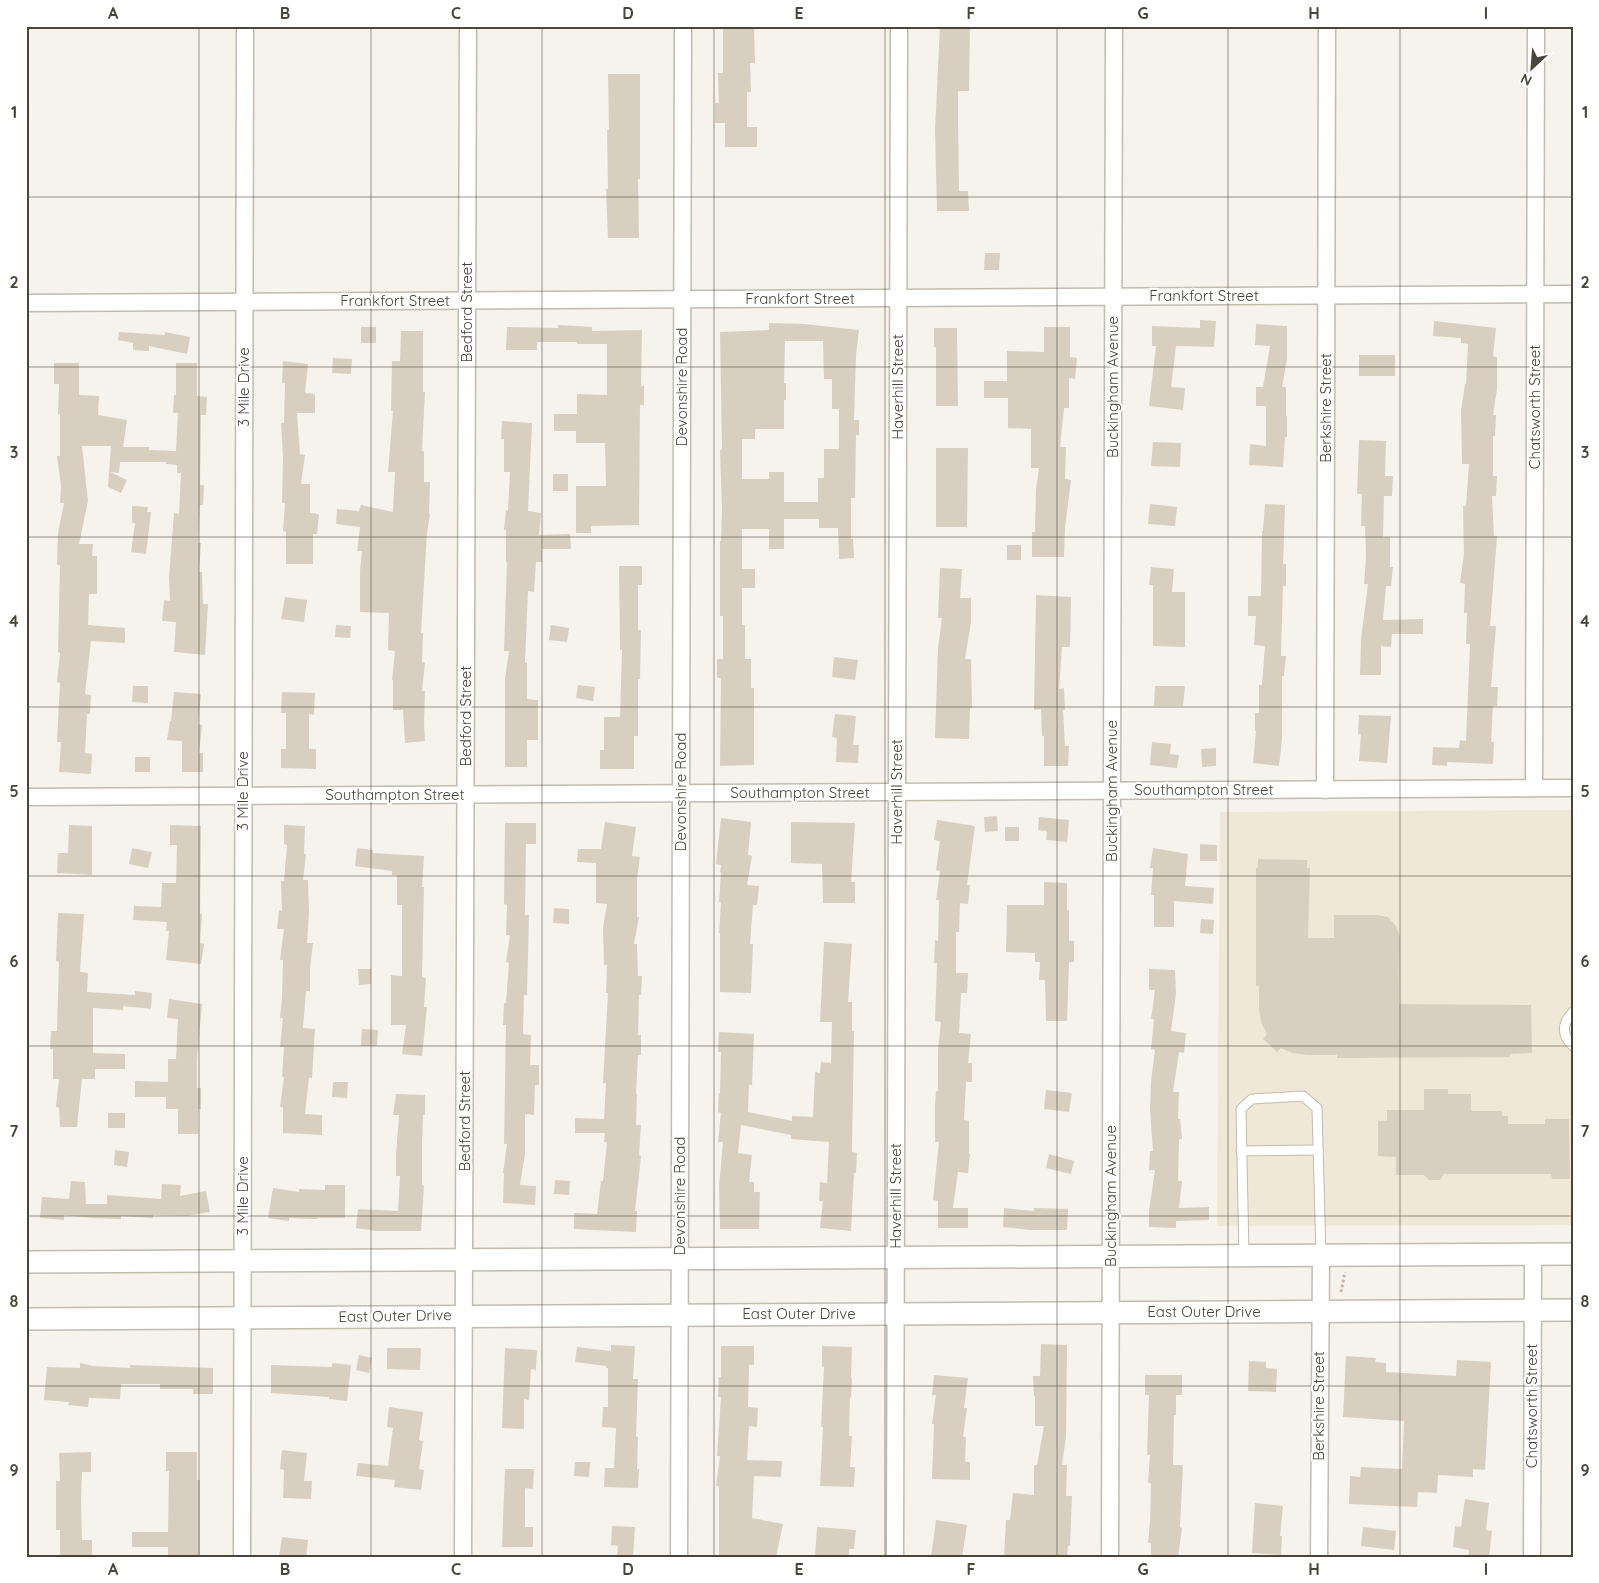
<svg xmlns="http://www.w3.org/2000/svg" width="1599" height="1583" viewBox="0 0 1599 1583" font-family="Quicksand,sans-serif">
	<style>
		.education { fill: #efe8d6 }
		.building { fill: #d8cfc1; fill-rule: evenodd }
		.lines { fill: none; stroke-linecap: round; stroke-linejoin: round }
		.service-casing { stroke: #c2bbae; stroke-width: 11 }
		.minor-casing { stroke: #c2bbae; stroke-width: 19 }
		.tertiary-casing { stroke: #c2bbae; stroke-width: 24 }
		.path { stroke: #c4b79f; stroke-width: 3; stroke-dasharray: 2.5 2.5; stroke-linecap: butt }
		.service { stroke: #fff; stroke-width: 9 }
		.minor { stroke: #fff; stroke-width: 16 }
		.tertiary { stroke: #fff; stroke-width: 21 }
		.grid { fill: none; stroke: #4b4439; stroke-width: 1; stroke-opacity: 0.55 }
		.labels { text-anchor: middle; stroke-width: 4.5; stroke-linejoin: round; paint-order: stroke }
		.street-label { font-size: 15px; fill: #4b4439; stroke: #fff }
		.neatline { fill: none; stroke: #4b4439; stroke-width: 2 }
		.grid-label { font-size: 16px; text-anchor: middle; font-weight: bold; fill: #4b4439 }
	</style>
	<rect width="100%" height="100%" fill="#f6f3ec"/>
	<path class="education" d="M1573 810V1225L1217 1226 1220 812Z"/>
	<g class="building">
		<path d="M723 26H754L755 63H750L751 92H747V127H757V147H725V123H715V103H719L718 73H723Z"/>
		<path d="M940 26H970L969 91H958V120L959 191H968L969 211H937L935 130Z"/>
		<path d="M608 74H640V179H638L639 238H608L606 189H608L607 130H609Z"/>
		<path d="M985 253H1000L999 270H984Z"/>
		<path d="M1200 320 1216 321 1214 347 1176 346 1171 387 1185 388 1183 410 1149 406 1156 346H1152V326L1200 328Z"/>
		<path d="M1434 321 1496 328 1493 356 1497 357V389L1493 415H1496L1495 436H1493V476H1497L1496 496H1492L1494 536H1497L1490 626H1496L1491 687H1498L1497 706H1493L1491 742H1494L1493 764 1447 762V766L1432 765 1433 747 1459 748 1460 740 1466 741 1470 644H1466L1467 613H1464L1465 584 1460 583 1464 554 1463 506H1466L1469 464H1462L1461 411 1465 384H1466L1468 344 1461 343V338L1433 336Z"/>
		<path d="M769 323 804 324 859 330 856 355 854 420H859V435H856L855 498H851V539H853L854 558 839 559 838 528H819V519H784V549H769V529H742V569H755V588H742V625H745V659H751V688H754V765L720 766 721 678H717V659H723V616H720V541H721L722 510 720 450H722L720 332 769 330ZM785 341H823L824 379H832V409H839V449H824V478H818V502H784V472H769V479H742V439H755V429H784V400H786V383H784Z"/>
		<path d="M1256 324 1287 326V359L1282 387H1286V416H1287V437H1285L1283 467 1249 465 1250 444 1266 446V406H1256V387H1263L1270 346 1255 345Z"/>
		<path d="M558 325 592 327V331L642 330 641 386H644V405H640L639 525 591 526V533H576V486H606L605 443H576V431H554V414H577V394L607 395V344H577V342H537V350H506L507 327 558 328Z"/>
		<rect x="361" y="327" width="15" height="16"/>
		<path d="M1044 327H1070V357L1077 358 1075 379 1069 378V408H1064L1060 447H1066L1065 479 1071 480 1065 528 1064 557H1032V532H1035L1036 489 1039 468H1031V429L1008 428V398H984V381H1007V351L1044 352Z"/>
		<path d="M934 328H957L958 406H936V347H934Z"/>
		<path d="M401 331H423V392H425L422 451H424V482H430L429 514H430L427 533 421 633H423L422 662 425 663 422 691H425L424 724 425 741 405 743 403 710H393V680H392L395 651 388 650 389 613 360 612V571L362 551H357L360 527 336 524 337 509 359 511 361 505 393 512 395 472H388L393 411H391L392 361H400Z"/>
		<path d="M119 332 165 335V332L190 337 187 354 149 346V351L133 350V343L118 340Z"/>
		<rect x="1359" y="355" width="36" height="21"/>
		<path d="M333 358 352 359 351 374 332 373Z"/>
		<path d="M283 361 308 364 305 393 315 394V413H297L300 454 305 455 301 484H310V513L319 514 317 534H313V564H286V532L283 531 285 503H282L283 457 281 423H284L285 383H282Z"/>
		<path d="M54 363H79V395L99 396 98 415 127 420 123 447H149V450L176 451 178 413H173L174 395H176V363H197V396L207 397 206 415H201L200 485H204L203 505H200L198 543H201L199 572H202L203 604H208L205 655 174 652 176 622 162 621 164 600 170 601 169 577 174 513 179 514 181 473H177V465L166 464V462H120L119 473 110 472 127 480 121 493 108 487 111 446H82L88 501 79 544H93L92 556H97V594H89L88 625 125 628V643L91 641 85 694 91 695 90 714H87L85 753 92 754 91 774 59 772 61 742H57L60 683 57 682 60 653 58 652 60 565H57L58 533 64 503H60L61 486 57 456H60V414H58L59 384H54Z"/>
		<path d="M502 421 532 423 528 511 541 513 539 535 570 534 571 549H542V562H536L534 592 528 591 525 662 527 663V699L538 700V740H527V767H505V679L509 651H504L507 562H506V530H504L506 510H508L510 472H504V439H501Z"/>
		<path d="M1359 440 1386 441 1385 476H1393L1392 496H1384L1383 537H1390V567H1393L1391 586H1386L1383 620 1423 619V634H1392L1391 647 1381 646V675H1360L1361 639 1368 584H1364L1366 556 1365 526H1361L1362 494H1357Z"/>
		<path d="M1153 442 1181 443 1180 467 1151 466Z"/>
		<path d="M936 448H968L967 527H936Z"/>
		<rect x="553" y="474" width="15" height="17"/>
		<path d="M1150 504 1177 507 1175 526 1148 524Z"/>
		<path d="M1265 504 1285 505 1283 564H1286V586H1283L1281 656H1286L1284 676H1282V739L1279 766 1253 763 1256 731H1255V713H1259V685H1262L1265 646 1254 645 1256 616H1248V596H1261L1262 531H1263Z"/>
		<path d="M132 506 148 507 147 512H151L146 554 131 552 135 523H132Z"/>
		<rect x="1007" y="545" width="14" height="15"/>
		<path d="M619 566H642V585H638V630H641L640 679H638V736H634V769H600V750H604V717H620L622 650H620Z"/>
		<path d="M1151 567 1174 569 1172 592H1185V647L1153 646V585H1149Z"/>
		<path d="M940 568 962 569 960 598H971V622L965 659H971L972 708H970L969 739 935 738 938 648 942 618H938Z"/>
		<path d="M1036 595 1071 597 1070 647H1062L1059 689 1064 688 1065 710H1063L1065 746H1069L1068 766H1044V736H1042L1041 709 1034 710Z"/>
		<path d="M285 597 307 600 304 622 281 619Z"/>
		<path d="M336 625 351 626 350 638 335 637Z"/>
		<path d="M551 625 569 628 567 642 549 640Z"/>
		<path d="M834 657 858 660 855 680 832 677Z"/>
		<path d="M578 685 595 687 593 701 576 698Z"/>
		<path d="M133 686H148V703L132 702Z"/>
		<path d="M1155 686H1185L1183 706H1154Z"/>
		<path d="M174 692 201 694 198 724 202 725 199 753H203V772H182V741L167 740 170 721H171Z"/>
		<path d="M282 692 315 693 314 715 309 714V749H316V769L281 768V749H286V713H281Z"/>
		<path d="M835 714 856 716 853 745H859L858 763 836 762 837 738 832 737Z"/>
		<path d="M1359 715 1391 716 1387 763 1359 761 1361 734H1358Z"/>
		<path d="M1152 742 1171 744 1170 754 1179 755 1177 768 1150 765Z"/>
		<path d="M1216 748V766L1202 767 1201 749Z"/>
		<rect x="135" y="757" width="15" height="15"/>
		<path d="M997 816 998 831 985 832 984 817Z"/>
		<path d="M1039 817 1069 820 1067 842 1046 840 1047 831 1038 830Z"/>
		<path d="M721 818 751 822 748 855 752 856 747 885 759 886 757 905H753L750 944H753L751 993 720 992V933H719L721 902H719L721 873 720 872 721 865 716 864Z"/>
		<path d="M937 820 975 826 967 885H970L968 904 960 903 959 932H956V973H968L967 993H961L959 1033 971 1034 968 1063H972V1082H966L964 1120 969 1121V1154H970L968 1173 958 1172 953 1208H968V1228H938V1201L933 1200 939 1142H935V1105L936 1091H938V1050L941 1022 935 1021 937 963H934L935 940 938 941 939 900H936L940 871 936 870 940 841 934 840Z"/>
		<path d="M605 822 636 827 632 856 640 857 637 879V917H639L634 944H637L638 976H642L641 995H639L638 1035H641V1055H638L636 1094H637L636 1125H641L639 1155 641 1156 635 1211H637L636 1232 574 1229V1213L597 1214 601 1181H603L607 1142H604L605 1133H575V1118L604 1119 606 1083H603L608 993H606L607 965H604L603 928 607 904 596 903V863L577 862 578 849H601Z"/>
		<path d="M791 822 855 823 851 882H855V903H823L822 864 791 863Z"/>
		<path d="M505 823H536V844H526L525 915H529L527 995H524L523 1034 531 1035 530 1065H539V1085H535L534 1115 525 1114V1154L520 1185 536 1186 535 1205 503 1203 504 1173H503L507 1144H504L506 1025H503L504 1003H506L509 963 506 962 510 935H506L507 905 504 904Z"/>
		<path d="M69 825 92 826V875L57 873 58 853H68Z"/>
		<path d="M170 825 201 826 200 914H202L200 943 204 944 201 964 166 960 169 931H166L167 922 133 920 134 906 161 907 162 883H176L177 845H170Z"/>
		<path d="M284 825 305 826 304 854H306L303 880H308L309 913 307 943H313L310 968V991H306L303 1028 315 1029 312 1078H309L305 1114 322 1115V1135L283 1133V1107H280L284 1077H282L284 1047H280L283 1018H280L282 998 283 960H280L284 929H277L279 910 282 911 281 881H284L287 845 284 844Z"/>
		<rect x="1005" y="827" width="14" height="14"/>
		<path d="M1200 844 1217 845V861H1200Z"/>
		<path d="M132 848 152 852 148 868 129 864Z"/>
		<path d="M357 848 373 850V853L424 856 422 887H424L422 977 426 978 424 1007H427L422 1056 402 1054 406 1025H391V975L402 976V905H397V875H392V871L355 866Z"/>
		<path d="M1153 848 1188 854 1185 886 1214 888 1213 904 1174 901V927H1154V895H1151L1153 868H1150Z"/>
		<path d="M1258 859 1307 860V868H1310L1308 938H1334V915H1377L1388 917 1396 926 1400 937 1399 1004 1531 1005 1532 1053 1510 1054V1057L1337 1058V1055H1308L1293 1053 1281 1048 1277 1052 1263 1039 1267 1034 1261 1022 1259 1009V986H1256V868H1258Z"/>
		<path d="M1044 882 1067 883V910H1069V941H1074V962H1069L1067 1021H1046L1045 980H1039L1040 962H1035V953L1006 952 1007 905H1044Z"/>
		<path d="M554 908 569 909V924L553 923Z"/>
		<path d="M58 913 84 914 80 972 88 973 87 992 135 995V991L152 993 151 1009 123 1006V1010L93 1008V1053L125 1054V1069H95V1079H82L77 1127H60L59 1108 56 1107 59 1079H53V1049H50L51 1031H57L59 962 56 961Z"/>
		<path d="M1201 919 1214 920 1213 934 1200 933Z"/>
		<path d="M824 942 852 944 848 1002H852V1031H854L852 1152 857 1153 856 1173H854L851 1231 820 1228 823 1201H819L820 1182 827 1183 829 1142 791 1139V1135L741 1125 738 1153 752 1155 749 1182H754V1192H760L759 1229H720L719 1186 723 1142H718L721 1113 718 1112 719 1093H720L721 1052H718L719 1032 754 1034 752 1085H749L748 1112 792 1121V1116L813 1117 815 1072 820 1073 821 1062 831 1063 832 1022H820Z"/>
		<path d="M358 969H371V984L359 985Z"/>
		<path d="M1149 969 1175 970 1176 994 1171 1031 1186 1033 1184 1053 1179 1052 1173 1092H1179L1178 1119H1180L1182 1139H1179L1178 1181H1182L1179 1208 1209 1207V1220L1176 1221V1228L1149 1227V1211L1155 1170H1149L1150 1151H1153L1150 1110 1151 1082 1155 1050 1151 1049 1154 1019H1151L1155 990H1149Z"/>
		<path d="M169 999 202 1004 197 1060V1088H201V1109H198V1134H178V1109H166V1097H135V1081L168 1082V1059H176L178 1019 167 1018Z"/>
		<path d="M362 1029 378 1030 377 1046H361Z"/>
		<path d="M333 1082H348L347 1098 332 1097Z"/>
		<path d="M1424 1089H1448V1094H1471V1111H1502V1116H1508V1124H1545V1119H1569L1570 1179H1552L1551 1174H1444L1440 1180H1429L1424 1175H1396V1157L1378 1156V1121H1387V1110H1424Z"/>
		<path d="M1046 1090 1072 1093 1069 1112 1044 1109Z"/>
		<path d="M396 1094 425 1095V1115H423L422 1144V1185L424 1186 421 1231H376L356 1228 358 1209 398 1211 400 1176H396V1155L399 1115H393Z"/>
		<rect x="108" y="1113" width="17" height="15"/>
		<path d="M115 1150 129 1152 127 1167 114 1165Z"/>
		<path d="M1049 1154 1074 1161 1071 1174 1046 1168Z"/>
		<path d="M555 1180 570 1181 569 1195 554 1194Z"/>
		<path d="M71 1181 85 1182 86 1204H107V1195L161 1199 162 1184 181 1185 180 1196 206 1191 210 1212 187 1216 153 1215V1218L121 1216V1219L92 1218 64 1215V1220L40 1218 42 1197 69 1199Z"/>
		<path d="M325 1185H345V1218H317V1219L289 1218V1221L268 1218 273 1188 299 1192V1189L325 1190Z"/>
		<path d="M1004 1208 1034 1211V1208L1068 1209 1067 1230H1031L1003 1227Z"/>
		<path d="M1041 1344 1067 1345 1066 1437 1062 1465H1067L1066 1496H1072L1070 1546H1068L1067 1557H1004L1006 1520H1010L1013 1493 1034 1495V1465H1037L1044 1426H1035V1396H1034L1033 1376H1040Z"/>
		<path d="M611 1345 635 1346 633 1379H638L636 1436 638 1437 637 1469H639L638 1488 604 1487 605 1468H614L616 1428 602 1427 603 1407H608V1368H606V1366L575 1362 577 1347 611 1351Z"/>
		<path d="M721 1346H754V1365H749L748 1407 758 1408 757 1427 749 1426 747 1460 782 1461 781 1477 754 1476 752 1518 783 1524 776 1557H719V1486H716L720 1456H717L721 1397H718L719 1377H721Z"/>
		<path d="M822 1346 852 1347 851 1378H852L851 1398 850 1397 849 1436H852L850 1467H855L854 1487 820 1486 823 1427H821L824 1367 822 1366Z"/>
		<path d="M387 1348H421L420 1370 387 1369Z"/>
		<path d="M505 1348 537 1350 536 1370 531 1369 529 1400 524 1399V1429L502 1428Z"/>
		<path d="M359 1355 372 1358 369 1373 356 1370Z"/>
		<path d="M1346 1356 1376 1358 1375 1362 1386 1363V1372L1456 1376 1457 1360 1491 1362 1485 1470 1473 1469V1477L1438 1475 1437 1493 1418 1492 1417 1507 1349 1504 1350 1476 1360 1477 1361 1467 1402 1469 1404 1421 1343 1417Z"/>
		<path d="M1249 1361 1266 1362V1368L1277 1369 1276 1392 1248 1391Z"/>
		<path d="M80 1363 93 1366 130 1368V1365L213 1368V1394H193V1389H160V1384H121L120 1399 89 1398 88 1407 68 1405 69 1402 44 1400 47 1367 80 1368Z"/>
		<path d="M332 1363 351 1365 347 1401 329 1399V1397L271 1393V1365L332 1367Z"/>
		<path d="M934 1375 968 1378 964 1408H967L963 1437H966L965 1462H970V1480L932 1479 934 1424H932L936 1395H932Z"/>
		<path d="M1145 1375H1182V1395H1176V1415H1174L1173 1465H1183L1180 1527 1182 1528 1178 1557H1151V1543H1148L1150 1522 1151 1483H1148L1150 1455H1147L1149 1395H1145Z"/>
		<path d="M389 1407 423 1412 419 1440 423 1441 419 1469 424 1470 421 1490 394 1487 395 1480 356 1476 358 1463 388 1466 393 1428 387 1427Z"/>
		<path d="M282 1450 307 1453 304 1481H312L311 1499 283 1498 284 1470 280 1469Z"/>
		<path d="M91 1452V1472H82L81 1500 82 1540H92V1557H60V1530H56V1481H60L59 1453Z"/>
		<path d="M166 1452H197V1480H200V1557H168V1547H132V1532H168L169 1471H166Z"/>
		<path d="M575 1462H590L589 1477 574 1476Z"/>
		<path d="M505 1469H534L533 1489 525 1488V1527H533V1547H502Z"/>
		<path d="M1465 1499 1489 1503 1486 1530 1492 1531 1489 1557H1468L1469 1550 1453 1547 1455 1526 1461 1527Z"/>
		<path d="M1255 1503 1283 1506 1280 1536H1282L1281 1555 1252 1553Z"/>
		<path d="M936 1520 967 1525 962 1557H931Z"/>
		<path d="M612 1526 635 1527 633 1557H617L618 1546 611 1545Z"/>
		<path d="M817 1527 856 1530 854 1549H849V1557H815Z"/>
		<path d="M1363 1527 1396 1531 1394 1550 1361 1546Z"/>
		<path d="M282 1537 308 1540 306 1557H279Z"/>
	</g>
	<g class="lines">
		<defs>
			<g id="service">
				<path d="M1573 1012C1562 1023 1561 1035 1573 1046"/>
				<path d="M1241 1151 1318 1150"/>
				<path d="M1244 1256 1241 1109 1252 1099 1303 1096 1317 1108 1321 1256"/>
			</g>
			<g id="minor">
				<path d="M26 303 1573 294"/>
				<path d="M1534 788 1536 26"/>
				<path d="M1325 790 1327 26"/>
				<path d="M26 797 1573 788"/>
				<path d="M242 1557 245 26"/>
				<path d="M463 1557 468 26"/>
				<path d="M679 1557 683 26"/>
				<path d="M895 1557 899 26"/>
				<path d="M1110 1557 1114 26"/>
				<path d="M1319 1557 1321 1256"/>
				<path d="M1532 1557 1533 1255"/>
			</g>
			<g id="tertiary">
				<path d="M26 1262 1573 1254"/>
				<path d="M26 1319 1573 1310"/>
			</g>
		</defs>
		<use href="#service" class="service-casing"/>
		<use href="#minor" class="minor-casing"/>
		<use href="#tertiary" class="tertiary-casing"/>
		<path class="path" d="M1341 1292 1345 1272"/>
		<use href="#service" class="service"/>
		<use href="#minor" class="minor"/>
		<use href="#tertiary" class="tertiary"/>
	</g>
	<path class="grid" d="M199 26V1557M371 26V1557M542 26V1557M714 26V1557M885 26V1557M1057 26V1557M1228 26V1557M1400 26V1557M26 197H1573M26 367H1573M26 537H1573M26 707H1573M26 876H1573M26 1046H1573M26 1216H1573M26 1386H1573"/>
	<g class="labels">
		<g class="street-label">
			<text x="1204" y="301">Frankfort Street</text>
			<text x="800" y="304">Frankfort Street</text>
			<text x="395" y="306">Frankfort Street</text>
			<text transform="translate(467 312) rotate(-90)" y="5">Bedford Street</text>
			<text transform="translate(244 387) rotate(-90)" y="5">3 Mile Drive</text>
			<text transform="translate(682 387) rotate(-90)" y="5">Devonshire Road</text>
			<text transform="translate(898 387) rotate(-90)" y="5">Haverhill Street</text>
			<text transform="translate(1113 387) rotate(-90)" y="5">Buckingham Avenue</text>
			<text transform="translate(1535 407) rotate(-90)" y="5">Chatsworth Street</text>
			<text transform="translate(1326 408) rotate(-90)" y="5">Berkshire Street</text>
			<text transform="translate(466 716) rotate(-90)" y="5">Bedford Street</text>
			<text x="1204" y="795">Southampton Street</text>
			<text transform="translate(243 791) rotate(-90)" y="5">3 Mile Drive</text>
			<text transform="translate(1112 791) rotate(-90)" y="5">Buckingham Avenue</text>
			<text transform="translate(681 792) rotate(-90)" y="5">Devonshire Road</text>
			<text transform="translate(897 792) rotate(-90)" y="5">Haverhill Street</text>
			<text x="800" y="798">Southampton Street</text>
			<text x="395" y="800">Southampton Street</text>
			<text transform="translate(465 1121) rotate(-90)" y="5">Bedford Street</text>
			<text transform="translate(243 1196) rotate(-90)" y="5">3 Mile Drive</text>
			<text transform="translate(680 1196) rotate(-90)" y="5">Devonshire Road</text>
			<text transform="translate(896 1196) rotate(-90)" y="5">Haverhill Street</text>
			<text transform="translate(1111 1196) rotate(-90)" y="5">Buckingham Avenue</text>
			<text x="1204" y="1317">East Outer Drive</text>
			<text x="799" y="1319">East Outer Drive</text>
			<text transform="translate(395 1316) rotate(-1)" y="5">East Outer Drive</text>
			<text transform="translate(1319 1406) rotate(-90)" y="5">Berkshire Street</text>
			<text transform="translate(1532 1406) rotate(-90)" y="5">Chatsworth Street</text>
		</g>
	</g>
	<rect width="1599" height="1583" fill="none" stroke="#ffffff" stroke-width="55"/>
	<g transform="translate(1532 68) rotate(206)" stroke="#ffffff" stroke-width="4" paint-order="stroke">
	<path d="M0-4L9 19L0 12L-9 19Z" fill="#4b4439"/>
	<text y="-8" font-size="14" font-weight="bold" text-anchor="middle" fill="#4b4439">N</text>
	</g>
	<rect x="28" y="28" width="1544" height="1528" class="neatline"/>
	<g class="grid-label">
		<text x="113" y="19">A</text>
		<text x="285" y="19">B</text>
		<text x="456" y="19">C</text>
		<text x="628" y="19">D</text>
		<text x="799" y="19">E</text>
		<text x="971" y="19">F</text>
		<text x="1143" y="19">G</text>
		<text x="1314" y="19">H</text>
		<text x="1486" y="19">I</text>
		<text x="14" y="118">1</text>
		<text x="1585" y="118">1</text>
		<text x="14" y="288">2</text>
		<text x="1585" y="288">2</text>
		<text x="14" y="458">3</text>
		<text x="1585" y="458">3</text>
		<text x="14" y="627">4</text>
		<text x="1585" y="627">4</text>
		<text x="14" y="797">5</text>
		<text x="1585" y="797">5</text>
		<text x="14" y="967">6</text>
		<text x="1585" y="967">6</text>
		<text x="14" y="1137">7</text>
		<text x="1585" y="1137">7</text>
		<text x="14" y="1307">8</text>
		<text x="1585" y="1307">8</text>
		<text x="14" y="1476">9</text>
		<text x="1585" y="1476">9</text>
		<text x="113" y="1575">A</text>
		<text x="285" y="1575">B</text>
		<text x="456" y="1575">C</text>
		<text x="628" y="1575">D</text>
		<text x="799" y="1575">E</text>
		<text x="971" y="1575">F</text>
		<text x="1143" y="1575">G</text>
		<text x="1314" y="1575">H</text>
		<text x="1486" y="1575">I</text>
	</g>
</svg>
